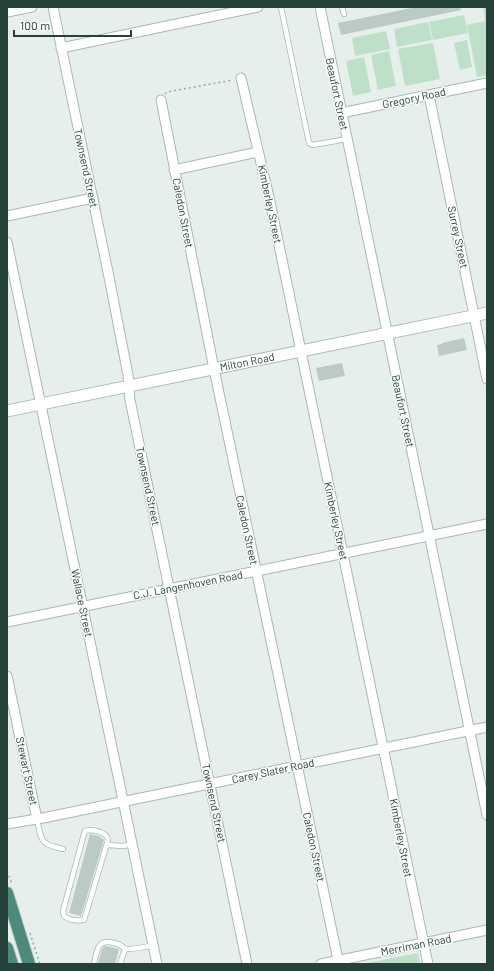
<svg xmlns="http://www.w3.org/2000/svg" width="494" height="971" viewBox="0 0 494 971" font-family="Barlow,sans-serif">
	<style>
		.green { fill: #bfe0c8 }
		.building { fill: #bbcac4 }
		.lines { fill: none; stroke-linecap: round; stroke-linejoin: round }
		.service-casing { stroke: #a8b8b2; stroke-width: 6 }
		.minor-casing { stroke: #a8b8b2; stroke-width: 11 }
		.tertiary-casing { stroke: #a8b8b2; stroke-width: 13 }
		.trunk-casing { stroke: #c2cac8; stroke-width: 14 }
		.path { stroke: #86b3a5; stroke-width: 1.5; stroke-dasharray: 2 3; stroke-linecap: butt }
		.service { stroke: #fff; stroke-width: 4.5 }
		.minor { stroke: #fff; stroke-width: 9 }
		.tertiary { stroke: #fff; stroke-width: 11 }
		.trunk { stroke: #4c8a7c; stroke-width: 12 }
		.labels { text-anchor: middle; stroke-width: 3; stroke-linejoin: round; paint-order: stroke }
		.street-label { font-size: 11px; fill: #24423a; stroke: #f7fbf9 }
	</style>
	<rect width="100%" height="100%" fill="#e6efeb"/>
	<g class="green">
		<path d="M483 7H487V75L477 77 467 25 485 21Z"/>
		<path d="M464 15 468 33 433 40 429 22Z"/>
		<path d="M428 22 432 40 397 47 394 29Z"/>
		<path d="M386 31 390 49 355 56 352 38Z"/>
		<path d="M467 40 472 67 460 70 454 43Z"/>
		<path d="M433 43 440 79 405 86 398 49Z"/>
		<path d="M389 51 396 86 378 90 371 55Z"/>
		<path d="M364 57 371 92 353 96 346 61Z"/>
		<path d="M418 953 420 964H362Z"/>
	</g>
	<g class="building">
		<path d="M417 7H460L461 10 341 35 338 23Z"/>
		<path d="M464 338 467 350 439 356 437 345 442 344V343Z"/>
		<path d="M342 363 345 376 319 381 316 368Z"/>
		<path d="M90 834 99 836 104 840 81 916 69 913Z"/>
		<path d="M105 946 119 949 115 964H98L102 949Z"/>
	</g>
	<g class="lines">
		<defs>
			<g id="service">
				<path d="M281 7 309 143 313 145 347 139"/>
				<path d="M342 7 344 14"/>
				<path d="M37 819C42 841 39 844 63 849"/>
				<path d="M88 830C95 830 107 832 108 840L85 917 84 920C77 921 69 920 64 916L63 911 84 834 85 831Z"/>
				<path d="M107 845 123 846 132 844"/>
				<path d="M94 964C97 951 97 938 114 943 119 944 122 945 125 949 135 949 143 948 153 945"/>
				<path d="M120 964 125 949"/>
			</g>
			<g id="minor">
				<path d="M53 7 108 272 128 375 130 400 247 964"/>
				<path d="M320 7 487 815"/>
				<path d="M7 12 32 7"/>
				<path d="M61 48 258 7"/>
				<path d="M241 78 269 197 428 964"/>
				<path d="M429 95 487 379"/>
				<path d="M161 100 214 369 338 960"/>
				<path d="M341 113 487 83"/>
				<path d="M174 170 258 152"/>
				<path d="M7 216 93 198"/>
				<path d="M7 242 157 964"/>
				<path d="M7 622 487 524"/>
				<path d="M7 676 37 819"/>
				<path d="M7 824 43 818 487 727"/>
				<path d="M321 964 487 930"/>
			</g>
			<g id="tertiary">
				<path id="s1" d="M7 411 487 313"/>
			</g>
			<g id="trunk">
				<path d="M7 893 29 964"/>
				<path d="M7 948 12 964"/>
			</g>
		</defs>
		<use href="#service" class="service-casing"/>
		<use href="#minor" class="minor-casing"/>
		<use href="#tertiary" class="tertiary-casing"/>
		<use href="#trunk" class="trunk-casing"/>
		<g class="path">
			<path d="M165 94 167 92 233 80"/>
			<path d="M7 871 12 884"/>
			<path d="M30 933 40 964"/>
		</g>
		<use href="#service" class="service"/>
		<use href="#minor" class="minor"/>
		<use href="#tertiary" class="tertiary"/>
		<use href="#trunk" class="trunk"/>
	</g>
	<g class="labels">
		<g class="street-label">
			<text transform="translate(337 94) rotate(78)" y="4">Beaufort Street</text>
			<text transform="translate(414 98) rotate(-12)" y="4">Gregory Road</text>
			<text transform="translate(86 168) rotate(78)" y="4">Townsend Street</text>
			<text transform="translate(270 204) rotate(78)" y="4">Kimberley Street</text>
			<text transform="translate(183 213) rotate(79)" y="4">Caledon Street</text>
			<text transform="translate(458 237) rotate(78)" y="4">Surrey Street</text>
			<text dy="4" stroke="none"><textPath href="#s1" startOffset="245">Milton Road</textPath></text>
			<text transform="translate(403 411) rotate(78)" y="4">Beaufort Street</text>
			<text transform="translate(148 486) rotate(78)" y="4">Townsend Street</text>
			<text transform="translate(336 521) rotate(78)" y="4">Kimberley Street</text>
			<text transform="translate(247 530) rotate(78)" y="4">Caledon Street</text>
			<text transform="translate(188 585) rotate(-11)" y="4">C.J. Langenhoven Road</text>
			<text transform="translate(82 603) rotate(78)" y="4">Wallace Street</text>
			<text transform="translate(27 771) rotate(78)" y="4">Stewart Street</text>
			<text transform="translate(273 771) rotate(-12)" y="4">Carey Slater Road</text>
			<text transform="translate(214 803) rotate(78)" y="4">Townsend Street</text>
			<text transform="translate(401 838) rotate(79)" y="4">Kimberley Street</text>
			<text transform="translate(314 847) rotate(78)" y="4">Caledon Street</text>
			<text transform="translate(416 945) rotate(-11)" y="4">Merriman Road</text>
		</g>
	</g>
	<rect width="494" height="971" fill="none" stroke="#24423a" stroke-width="16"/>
	<path d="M14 30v6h117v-6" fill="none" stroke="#24423a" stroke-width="2"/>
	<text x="20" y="30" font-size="12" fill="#24423a" stroke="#f7fbf9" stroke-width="3" paint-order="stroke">100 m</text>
</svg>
